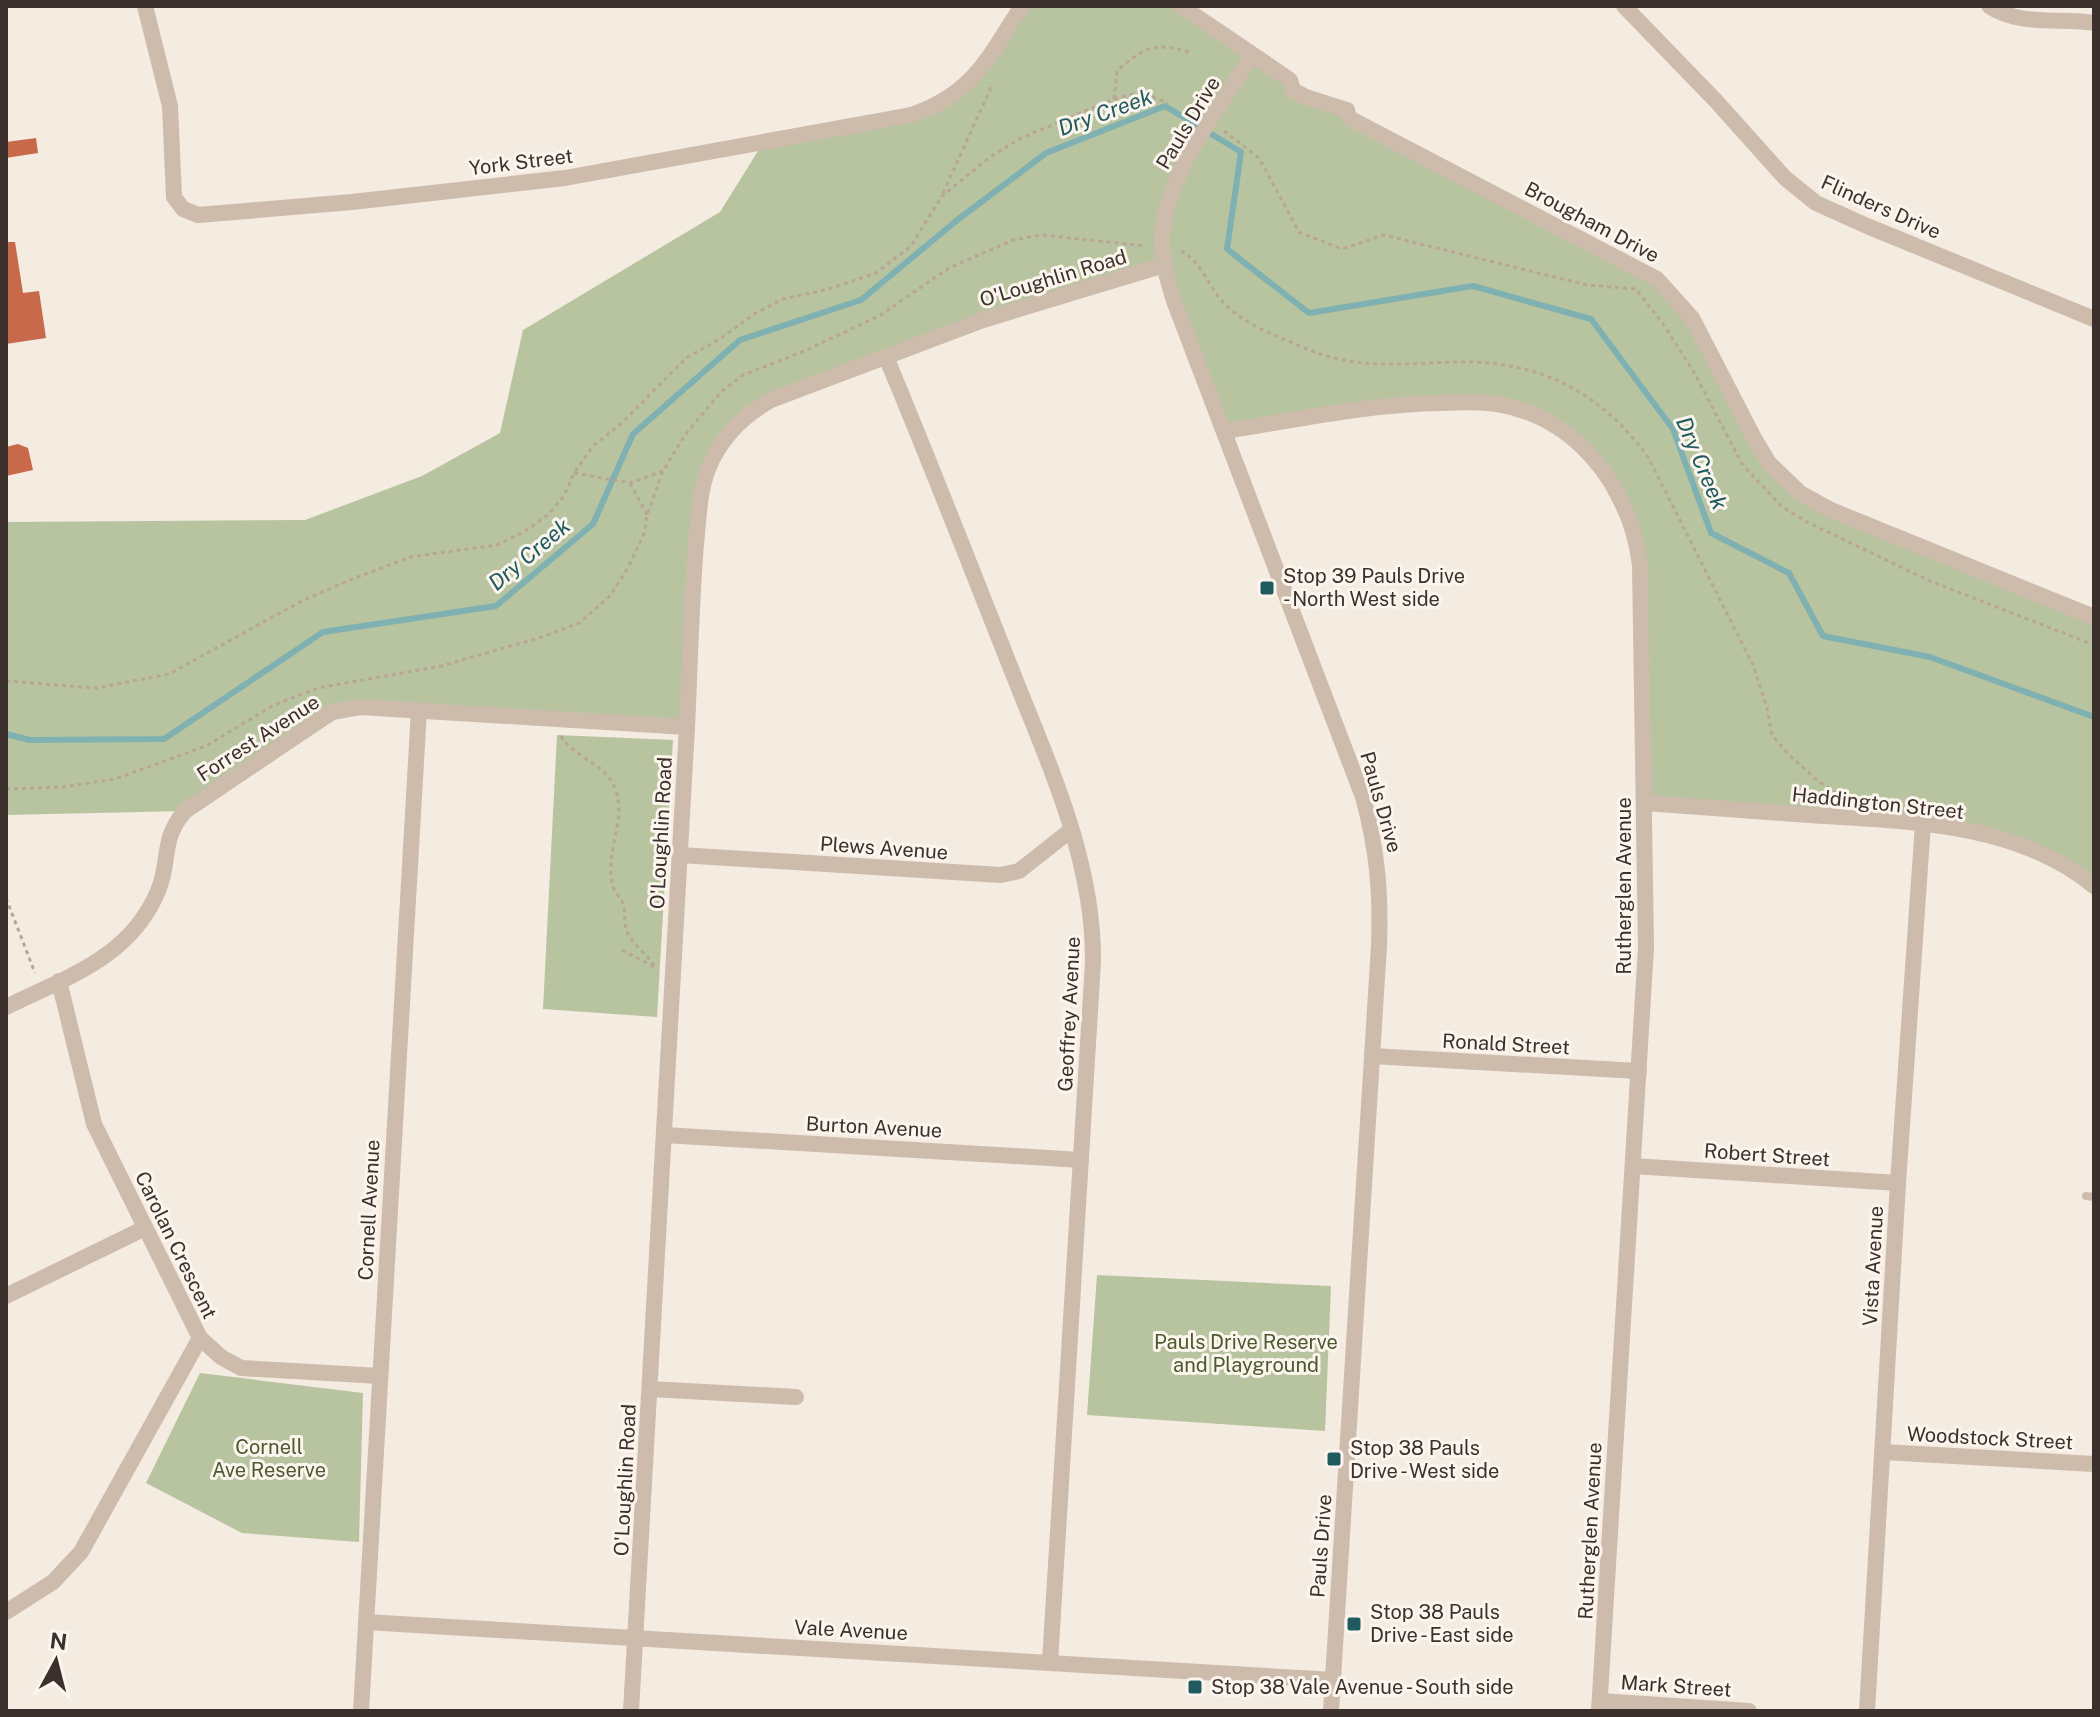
<svg xmlns="http://www.w3.org/2000/svg" width="2100" height="1717" viewBox="0 0 2100 1717" font-family="'Public Sans',sans-serif">
	<style>
		.green { fill: #b8c4a0 }
		.lines { fill: none; stroke-linecap: round; stroke-linejoin: round }
		.stream { stroke: #7fb0b2; stroke-width: 6 }
		.building { fill: #c8694b }
		.path { stroke: #b9a596; stroke-width: 3; stroke-dasharray: 4 4; stroke-linecap: butt }
		.service { stroke: #cdbbac; stroke-width: 8 }
		.minor { stroke: #cdbbac; stroke-width: 16 }
		.poi-dot { fill: #1f5a5e; stroke: #fbf5ee; stroke-width: 3 }
		.labels { text-anchor: middle; stroke-width: 6; stroke-linejoin: round; paint-order: stroke }
		.street-label { font-size: 20px; fill: #3b302b; stroke: #fbf5ee }
		.poi-label { font-size: 20px; fill: #3b302b; stroke: #fbf5ee; text-anchor: start }
		.park-label { font-size: 20px; fill: #4a5a2e; stroke: #fbf5ee }
		.water-label { font-size: 22px; font-style: italic; fill: #1f5a5e; stroke: #fbf5ee }
	</style>
	<rect width="100%" height="100%" fill="#f4ebe1"/>
	<g class="green">
		<path d="M1022 6H1183L1291 80 1647 273 1687 312 1788 483 2094 616V889L2083 877 1956 829 1645 803 1638 552 1586 450 1539 418 1485 403 1225 431 1163 258 762 405 706 476 687 727 350 708 185 811 6 815V522L305 520 422 476 500 433 523 330 720 212 763 143 911 115 964 87Z"/>
		<path d="M557 735 673 740 657 1017 543 1009Z"/>
		<path d="M1097 1275 1331 1286 1325 1431 1087 1415Z"/>
		<path d="M200 1373 363 1393 359 1542 242 1533 146 1483Z"/>
	</g>
	<g class="lines">
		<path class="stream" d="M6 734 30 740 164 739 323 632 496 606 593 524 633 434 740 340 861 300 956 221 1046 153 1165 106 1241 152 1227 249 1309 313 1473 286 1591 319 1673 429 1711 533 1789 573 1823 636 1930 657 2094 717"/>
	</g>
	<g class="building">
		<path d="M36 138 38 153 6 158V142Z"/>
		<path d="M6 242H15L23 293 39 291 46 338 6 344Z"/>
		<path d="M18 444 28 448 33 470 6 476V447Z"/>
	</g>
	<g class="lines">
		<g class="path">
			<path d="M1114 99 1117 71C1144 47 1155 41 1191 53"/>
			<path d="M1224 131 1259 158 1299 232 1342 249 1384 235 1587 285 1636 289 1663 324 1695 374 1742 464 1782 507 1807 522 1930 581 2094 645"/>
			<path d="M943 193 990 90 991 83"/>
			<path d="M1181 251C1200 260 1209 287 1223 302 1244 325 1279 337 1307 349 1361 371 1401 363 1457 362 1538 360 1600 391 1648 457L1753 665 1767 708 1772 735 1788 754 1818 781 1842 797"/>
			<path d="M574 473 630 483 663 471"/>
			<path d="M630 483 647 515"/>
			<path d="M6 681 96 688 169 674 300 602 345 582 410 557 497 545 524 532 549 514 564 496 574 473 593 446 622 423 686 358 720 339 754 314 783 299 829 289 876 273 911 246 942 196 990 157 1021 138 1114 99 1141 92 1168 103"/>
			<path d="M561 736C573 757 600 761 612 782 631 816 603 850 613 886 614 893 623 899 624 907 626 915 623 924 627 932 633 945 646 953 654 965"/>
			<path d="M6 789 63 787 115 779 206 746 274 705 318 688 441 666 539 638 579 623 610 596 629 566 644 534 647 515 663 471 685 435 721 392 743 375 802 352 879 316 949 268 1013 240 1041 235 1146 246"/>
			<path d="M6 898 35 973"/>
			<path d="M622 950 656 968"/>
		</g>
		<path class="service" d="M2086 1196 2094 1197"/>
		<g class="minor">
			<path d="M145 6 170 106 174 197 183 209 198 215 352 202 565 178 911 115C973 94 988 58 1022 6"/>
			<path d="M1181 6 1290 80 1293 90 1303 96 1347 110 1349 118 1657 279 1692 318 1755 440 1769 463 1800 493 1831 510 2094 617"/>
			<path d="M1624 6 1716 101 1785 178 1816 203 1867 226 2094 319"/>
			<path d="M1989 6C2018 26 2060 18 2094 23"/>
			<path d="M1252 55C1220 107 1162 179 1162 241 1162 262 1168 281 1174 301L1363 797C1377 849 1381 891 1379 945L1331 1711"/>
			<path d="M886 357C929 459 969 563 1010 666 1047 761 1094 858 1093 962L1050 1662"/>
			<path d="M1225 431C1296 420 1369 404 1442 403 1460 402 1479 401 1497 404 1577 417 1630 487 1640 565L1646 948 1599 1711"/>
			<path d="M1645 803C1700 807 1754 811 1809 815 1904 821 2017 822 2094 886"/>
			<path d="M680 855 1001 875 1019 871 1071 830"/>
			<path d="M6 1007C67 977 130 958 158 891 171 860 160 840 185 811L332 712 360 707 687 727"/>
			<path d="M1372 1056 1639 1071"/>
			<path d="M665 1135 1081 1160"/>
			<path d="M1633 1166 1898 1183"/>
			<path d="M6 1296 145 1228"/>
			<path d="M200 1338 221 1357 241 1368 380 1376"/>
			<path d="M650 1389 796 1397"/>
			<path d="M1883 1452 2094 1464"/>
			<path d="M6 1612 53 1582 81 1552 200 1338 94 1124 59 981"/>
			<path d="M366 1622 1333 1680"/>
			<path d="M1600 1701 1749 1711"/>
			<path d="M361 1711 419 710"/>
			<path d="M631 1711 687 727C690 666 691 605 696 544 699 515 699 486 712 460 725 433 746 414 771 400L983 320 1164 265"/>
			<path d="M1867 1711 1898 1183 1923 824"/>
		</g>
	</g>
	<g class="poi-dot">
		<rect x="1259" y="580" width="16" height="16" rx="4"/>
		<rect x="1326" y="1451" width="16" height="16" rx="4"/>
		<rect x="1346" y="1616" width="16" height="16" rx="4"/>
		<rect x="1187" y="1679" width="16" height="16" rx="4"/>
	</g>
	<g class="labels">
		<g class="street-label">
			<text transform="translate(1188 123) rotate(-59)" y="7">Pauls Drive</text>
			<text transform="translate(521 162) rotate(-7)" y="7">York Street</text>
			<text transform="translate(1881 207) rotate(24)" y="7">Flinders Drive</text>
			<text transform="translate(1592 222) rotate(28)" y="7">Brougham Drive</text>
			<text transform="translate(1053 278) rotate(-17)" y="7">O'Loughlin Road</text>
			<text transform="translate(258 738) rotate(-33)" y="7">Forrest Avenue</text>
			<text transform="translate(1381 802) rotate(74)" y="7">Pauls Drive</text>
			<text transform="translate(1878 803) rotate(6)" y="7">Haddington Street</text>
			<text transform="translate(661 833) rotate(-87)" y="7">O'Loughlin Road</text>
			<text transform="translate(884 848) rotate(4)" y="7">Plews Avenue</text>
			<text transform="translate(1624 886) rotate(-90)" y="7">Rutherglen Avenue</text>
			<text transform="translate(1069 1014) rotate(-87)" y="7">Geoffrey Avenue</text>
			<text transform="translate(1506 1044) rotate(3)" y="7">Ronald Street</text>
			<text transform="translate(874 1127) rotate(3)" y="7">Burton Avenue</text>
			<text transform="translate(1767 1155) rotate(4)" y="7">Robert Street</text>
			<text transform="translate(369 1210) rotate(-87)" y="7">Cornell Avenue</text>
			<text transform="translate(176 1245) rotate(64)" y="7">Carolan Crescent</text>
			<text transform="translate(1873 1266) rotate(-87)" y="7">Vista Avenue</text>
			<text transform="translate(1990 1438) rotate(3)" y="7">Woodstock Street</text>
			<text transform="translate(625 1480) rotate(-87)" y="7">O'Loughlin Road</text>
			<text transform="translate(1590 1531) rotate(-87)" y="7">Rutherglen Avenue</text>
			<text transform="translate(1321 1546) rotate(-86)" y="7">Pauls Drive</text>
			<text transform="translate(851 1630) rotate(3)" y="7">Vale Avenue</text>
			<text transform="translate(1676 1686) rotate(4)" y="7">Mark Street</text>
		</g>
		<g class="poi-label">
			<text x="1283" y="583">Stop 39 Pauls Drive<tspan x="1283" dy="23">- North West side</tspan></text>
			<text x="1350" y="1455">Stop 38 Pauls<tspan x="1350" dy="23">Drive - West side</tspan></text>
			<text x="1370" y="1619">Stop 38 Pauls<tspan x="1370" dy="23">Drive - East side</tspan></text>
			<text x="1211" y="1694">Stop 38 Vale Avenue - South side</text>
		</g>
		<g class="park-label">
			<text x="1246" y="1349">Pauls Drive Reserve<tspan x="1246" dy="23">and Playground</tspan></text>
			<text x="269" y="1454">Cornell<tspan x="269" dy="23">Ave Reserve</tspan></text>
		</g>
		<g class="water-label">
			<text transform="translate(1105 112) rotate(-20)" y="8">Dry Creek</text>
			<text transform="translate(1702 463) rotate(67)" y="8">Dry Creek</text>
			<text transform="translate(529 554) rotate(-40)" y="8">Dry Creek</text>
		</g>
	</g>
	<rect width="2100" height="1717" fill="none" stroke="#3b302b" stroke-width="16"/>
	<g transform="translate(56 1661) rotate(7)" stroke="#fbf5ee" stroke-width="6" paint-order="stroke">
	<path d="M0-6L14 30L0 20L-14 30Z" fill="#3b302b"/>
	<text y="-12" font-size="22" font-weight="bold" text-anchor="middle" fill="#3b302b">N</text>
	</g>
</svg>
